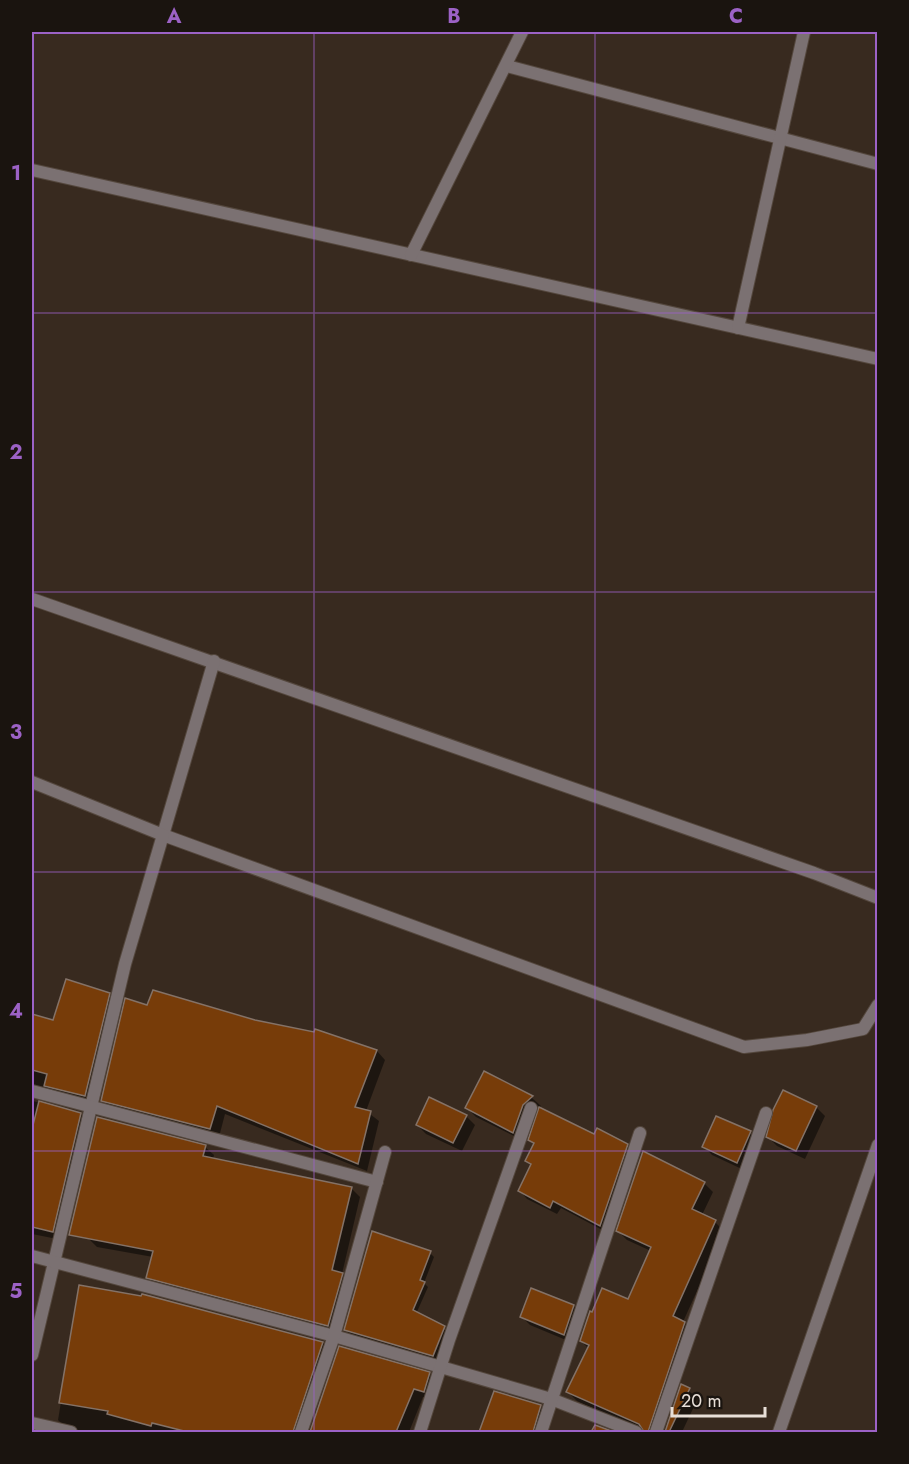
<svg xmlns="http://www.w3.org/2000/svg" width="909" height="1464" viewBox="0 0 909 1464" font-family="Jost,sans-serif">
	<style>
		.shadow { fill: #0007 }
		.building { fill: #773c09; stroke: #847267; stroke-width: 1.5 }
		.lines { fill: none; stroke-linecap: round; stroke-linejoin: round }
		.minor-casing { stroke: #54473d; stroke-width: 14 }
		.minor { stroke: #7b7172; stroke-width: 12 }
		.grid { fill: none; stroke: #9c62c6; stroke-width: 1.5; stroke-opacity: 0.55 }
		.neatline { fill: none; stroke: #9c62c6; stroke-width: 2 }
		.grid-label { font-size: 20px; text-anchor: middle; font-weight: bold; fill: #9c62c6 }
	</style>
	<rect width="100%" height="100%" fill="#382a1f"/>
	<g class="shadow">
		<path d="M109 995 118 1004 94 1105 44 1092 33 1098V1101L80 1114 90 1123 57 1239 32 1234V1015L54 1021Z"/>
		<path d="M148 1007 255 1022 315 1033V1031L377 1051 385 1060 366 1111 379 1121 367 1171 225 1114 219 1137 111 1109 103 1100Z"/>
		<path d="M485 1073 532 1098 541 1106 532 1113 522 1140 476 1117 467 1108Z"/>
		<path d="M816 1107 825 1116 805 1159 777 1146 768 1137Z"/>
		<path d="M466 1116 475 1125 462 1151 426 1134 417 1125Z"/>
		<path d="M750 1133 759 1141 746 1171 712 1155 704 1146Z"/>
		<path d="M595 1136 627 1145 635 1152 608 1233 561 1208 557 1214 527 1199 520 1191 532 1166 526 1161 535 1144 530 1140Z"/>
		<path d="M205 1147 214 1155 213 1159 352 1189 360 1197 342 1274 351 1283 337 1334 157 1286 148 1277 153 1257 97 1247 88 1238Z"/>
		<path d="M704 1183 713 1192 702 1215 715 1222 724 1231 683 1322 694 1332 660 1432H645L577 1401 568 1392 589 1349 581 1341 629 1301 651 1251 627 1240 618 1231Z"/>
		<path d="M430 1253 434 1257 424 1283 428 1287 416 1314 448 1332 437 1359 350 1334 346 1330Z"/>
		<path d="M80 1287 323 1343 332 1352 304 1432H80L67 1429 58 1420Z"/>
		<path d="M573 1306 582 1315 573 1343 530 1325 521 1316Z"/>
		<path d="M340 1348 429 1374 438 1383 433 1400 423 1397 409 1432H311Z"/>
		<path d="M682 1386 698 1398 682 1432H665Z"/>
		<path d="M495 1393 540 1407 549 1416 544 1432H480Z"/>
	</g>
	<g class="building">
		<path d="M66 979 110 993 85 1096 44 1086 47 1074 32 1070V1014L53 1020Z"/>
		<path d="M153 990 255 1020 314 1032 315 1029 377 1050 355 1107 371 1111 358 1164 217 1106 210 1129 101 1101 125 998 147 1005Z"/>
		<path d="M484 1071 533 1096 523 1105 513 1133 465 1108Z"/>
		<path d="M783 1090 817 1106 796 1151 766 1137 773 1110Z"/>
		<path d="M429 1097 467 1115 453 1143 416 1125Z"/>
		<path d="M39 1101 81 1113 53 1232 32 1227V1129Z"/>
		<path d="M539 1107 594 1134 597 1128 628 1144 600 1226 553 1201 550 1208 518 1191 531 1164 525 1161 534 1143 528 1140Z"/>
		<path d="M716 1116 751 1131 737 1163 702 1147Z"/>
		<path d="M97 1117 206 1145 203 1156 352 1187 332 1270 343 1273 328 1326 146 1278 153 1251 69 1235Z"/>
		<path d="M643 1151 705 1182 692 1209 716 1220 673 1316 685 1322 648 1432H644L639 1424 566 1392 589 1345 580 1341 590 1311 592 1312 602 1288 628 1299 651 1247 616 1231Z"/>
		<path d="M372 1231 431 1251 420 1280 425 1282 413 1310 445 1326 433 1356 344 1330Z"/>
		<path d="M79 1285 141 1296 142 1294 323 1342 293 1432H188L152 1423 151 1426 107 1414 108 1411 59 1403Z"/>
		<path d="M531 1288 574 1305 564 1335 520 1317Z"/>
		<path d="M339 1346 430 1372 424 1392 414 1389 396 1432H310Z"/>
		<path d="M681 1384 690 1388 669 1432H665Z"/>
		<path d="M494 1391 541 1405 533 1432H479Z"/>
		<path d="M595 1425 614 1432H591Z"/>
	</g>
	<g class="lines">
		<defs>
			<g id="minor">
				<path d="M507 66 878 164"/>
				<path d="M32 170 878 359"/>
				<path d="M411 255 522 32"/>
				<path d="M738 328 804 32"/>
				<path d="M32 599 814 873 878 898"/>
				<path d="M214 661 163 835 744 1047 807 1040 863 1029 878 1005"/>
				<path d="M32 782 163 835 125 964 32 1355"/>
				<path d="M32 1091 377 1182"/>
				<path d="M32 1256 334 1336 551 1399 636 1432"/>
				<path d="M32 1423 71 1432"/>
				<path d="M301 1432 334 1336 385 1152"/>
				<path d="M420 1432 449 1340 531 1108"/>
				<path d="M541 1432 640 1133"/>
				<path d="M656 1432 766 1113"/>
				<path d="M779 1432 878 1145"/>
			</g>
		</defs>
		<use href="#minor" class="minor-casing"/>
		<use href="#minor" class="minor"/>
	</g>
	<path class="grid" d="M314 32V1432M595 32V1432M32 313H878M32 592H878M32 872H878M32 1151H878"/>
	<rect width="909" height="1464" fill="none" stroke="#1a140f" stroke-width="66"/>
	<path d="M672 1407v9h93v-9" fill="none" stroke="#e8dfd8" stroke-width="3"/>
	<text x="681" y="1407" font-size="18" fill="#e8dfd8" stroke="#1a140f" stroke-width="4.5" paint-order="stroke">20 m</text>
	<rect x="33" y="33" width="843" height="1398" class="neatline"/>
	<g class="grid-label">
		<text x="174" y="23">A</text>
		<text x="454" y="23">B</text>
		<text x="736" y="23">C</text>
		<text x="16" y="180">1</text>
		<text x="16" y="459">2</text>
		<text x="16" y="739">3</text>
		<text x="16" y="1018">4</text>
		<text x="16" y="1298">5</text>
	</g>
</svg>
